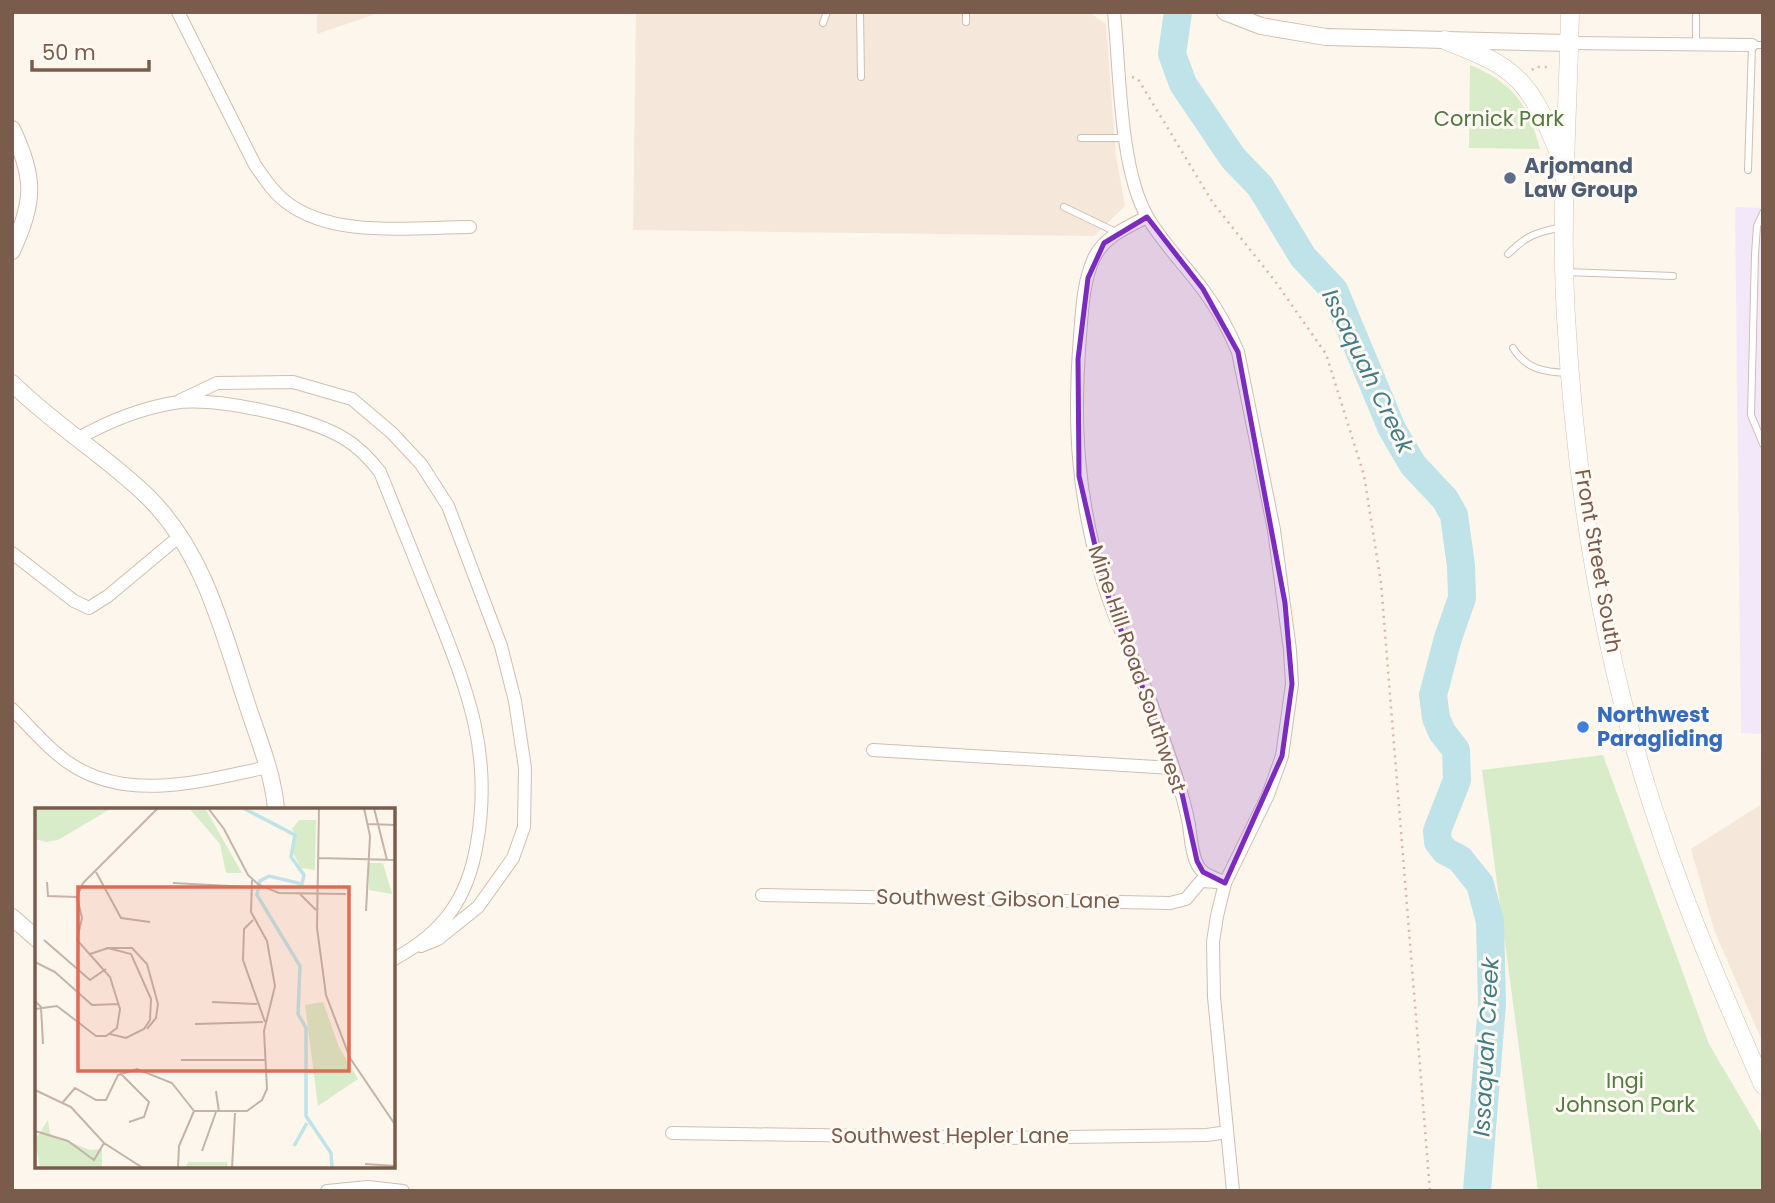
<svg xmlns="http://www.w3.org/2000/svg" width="1775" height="1203" viewBox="0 0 1775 1203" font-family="Poppins,sans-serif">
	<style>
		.residential { fill: #f5e8da }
		.education { fill: #f3e8fa }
		.green { fill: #d8ecc9 }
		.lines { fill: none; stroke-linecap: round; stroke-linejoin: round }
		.river { stroke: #bfe3e8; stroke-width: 28 }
		.service-casing { stroke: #d1beb0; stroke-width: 8 }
		.minor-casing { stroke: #d1beb0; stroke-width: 14 }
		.tertiary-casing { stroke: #d1beb0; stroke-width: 18 }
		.secondary-casing { stroke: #d6c0b0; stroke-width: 19 }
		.path { stroke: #d9b8a5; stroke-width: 2.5; stroke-dasharray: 2 5; stroke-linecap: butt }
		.service { stroke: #fff; stroke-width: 6 }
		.minor { stroke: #fff; stroke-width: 12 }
		.tertiary { stroke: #fff; stroke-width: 16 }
		.secondary { stroke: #fff; stroke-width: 18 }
		.marked { fill: #7b2cbf; fill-opacity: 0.2; stroke: #7b2cbf; stroke-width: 5; stroke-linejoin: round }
		.service-dot { fill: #5c6f8a; stroke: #fffaf3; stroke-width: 2.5 }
		.shop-dot { fill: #3f7fe0; stroke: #fffaf3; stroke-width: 2.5 }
		.labels { text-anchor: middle; stroke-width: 6; stroke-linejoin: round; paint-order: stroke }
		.park-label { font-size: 21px; fill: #537a41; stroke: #fffaf3 }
		.service-label { font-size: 21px; font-weight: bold; fill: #4e5e75; stroke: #fffaf3; text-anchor: start }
		.street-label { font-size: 21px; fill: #7a5c4d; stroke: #fffaf3 }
		.shop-label { font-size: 21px; font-weight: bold; fill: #366cbe; stroke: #fffaf3; text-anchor: start }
		.water-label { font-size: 23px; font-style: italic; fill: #437c86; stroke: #fffaf3 }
		.inset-river { fill: none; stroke: #bfe3e8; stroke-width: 3.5 }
		.inset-road { fill: none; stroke: #c5b3a7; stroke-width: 2 }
		.view { fill: #dc6d51; fill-opacity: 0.15; stroke: #dc6d51; stroke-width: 3.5 }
		.inset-edge { fill: none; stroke: #7a5c4d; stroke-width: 3.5 }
	</style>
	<rect width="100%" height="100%" fill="#fdf6ec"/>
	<g class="residential">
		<path d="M317 12H382L317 34Z"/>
		<path d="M636 12H1089L1106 24 1116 156 1125 206 1094 236 633 230Z"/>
		<path d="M1760 805H1763V1043L1714 930 1691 849Z"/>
	</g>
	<path class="education" d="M1735 207 1763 208V805H1760L1761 734 1741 733Z"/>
	<g class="green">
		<path d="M1470 65C1513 83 1528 104 1540 149L1469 148Z"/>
		<path d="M1603 755 1709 1044 1763 1136V1191H1538L1482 770Z"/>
	</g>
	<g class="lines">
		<path class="river" d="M1178 12 1172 54 1183 84 1233 158 1260 186 1303 257 1334 290 1392 429 1413 465 1445 499 1454 515 1461 566 1462 598 1448 638 1433 695 1436 718 1442 732 1456 750 1457 780 1437 831 1438 842 1445 851 1460 859 1480 884 1490 922 1492 1004 1477 1191"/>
		<defs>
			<g id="service">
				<path d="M860 12 861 77"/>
				<path d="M966 22V12"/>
				<path d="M823 23 827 12"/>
				<path d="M1696 44V12"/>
				<path d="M1081 138H1124"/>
				<path d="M1748 170 1752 45H1763"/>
				<path d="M1064 207 1118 233"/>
				<path d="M1763 213 1757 226 1755 254 1751 415 1763 444"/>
				<path d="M1508 254C1527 235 1537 232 1563 227"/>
				<path d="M1566 272 1673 276"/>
				<path d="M1513 348C1526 369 1544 372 1567 373"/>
			</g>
			<g id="minor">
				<path d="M178 12 255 165C264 178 273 192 286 202 334 239 412 227 470 227"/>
				<path d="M1114 12C1120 70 1119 169 1148 218 1164 245 1186 266 1204 291 1218 310 1229 330 1238 352L1274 530 1290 650 1292 684 1282 756 1268 795 1225 883 1217 916 1213 942 1214 997 1233 1191"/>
				<path d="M1569 43 1752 45"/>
				<path d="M1147 217C1127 227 1104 237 1094 258 1083 282 1082 311 1080 336 1073 424 1077 496 1103 582 1116 627 1140 669 1155 714 1167 751 1182 787 1189 825 1191 838 1192 862 1202 871 1207 876 1218 879 1225 883"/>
				<path d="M181 400 217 383 293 382 352 399 392 433 421 464 448 506 501 646 515 701 525 768 524 827 513 858 478 907 438 939 421 946"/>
				<path d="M77 439C107 422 138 409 173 403 214 396 310 417 345 439 360 448 370 459 380 472 398 517 416 562 434 606 467 689 493 751 477 843 468 898 444 932 394 959"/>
				<path d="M12 553 74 601 89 608 108 596 181 535"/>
				<path d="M12 709C31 728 50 751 72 765 131 803 205 780 268 767"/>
				<path d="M873 750 1172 768"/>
				<path d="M762 895 1170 903 1186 899 1201 881 1218 882"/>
				<path d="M672 1133 1004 1138 1207 1135 1227 1132"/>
				<path d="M327 1191 368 1187 403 1191"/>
			</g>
			<g id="tertiary">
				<path d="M1225 12 1261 26 1326 37 1569 43"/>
				<path d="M12 129C36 179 34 202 12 251"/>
				<path d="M12 383C54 425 105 455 147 496 204 552 222 629 246 701 257 736 273 772 276 809"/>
				<path d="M12 917 37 939"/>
			</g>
			<g id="secondary">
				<path d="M1570 12C1568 113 1560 216 1566 317 1576 496 1607 680 1667 849 1695 929 1729 1007 1763 1085"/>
				<path d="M1445 40C1465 49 1486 55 1504 68 1536 89 1548 129 1563 162"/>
			</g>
		</defs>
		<use href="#service" class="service-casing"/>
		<use href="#minor" class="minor-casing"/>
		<use href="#tertiary" class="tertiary-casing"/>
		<use href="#secondary" class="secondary-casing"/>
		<g class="path">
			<path d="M1532 70 1535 67H1552"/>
			<path d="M1132 77 1138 79 1213 203 1275 281 1326 354 1364 475 1381 583 1430 1191"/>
		</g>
		<use href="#service" class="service"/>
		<use href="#minor" class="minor"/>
		<use href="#tertiary" class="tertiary"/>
		<use href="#secondary" class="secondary"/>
	</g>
	<path class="marked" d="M1147 217 1203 289 1238 352 1285 603 1292 684 1282 756 1225 883 1203 872 1197 861 1181 789 1104 585 1079 476 1078 359 1088 278 1104 243Z"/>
	<circle class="service-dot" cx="1510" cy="178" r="7"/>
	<circle class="shop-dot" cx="1583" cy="727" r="7"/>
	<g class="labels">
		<g class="park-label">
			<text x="1499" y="126">Cornick Park</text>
			<text x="1625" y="1088">Ingi<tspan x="1625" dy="24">Johnson Park</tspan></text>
		</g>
		<g class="service-label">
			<text x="1524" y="173">Arjomand<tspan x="1524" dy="24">Law Group</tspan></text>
		</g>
		<g class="street-label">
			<text transform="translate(1598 561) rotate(80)" y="7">Front Street South</text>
			<text transform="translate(1137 669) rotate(71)" y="7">Mine Hill Road Southwest</text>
			<text transform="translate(998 899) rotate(1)" y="7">Southwest Gibson Lane</text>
			<text x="950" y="1143">Southwest Hepler Lane</text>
		</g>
		<g class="shop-label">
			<text x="1597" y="722">Northwest<tspan x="1597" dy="24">Paragliding</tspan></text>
		</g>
		<g class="water-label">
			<text transform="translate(1368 371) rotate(64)" y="8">Issaquah Creek</text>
			<text transform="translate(1486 1047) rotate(-87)" y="8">Issaquah Creek</text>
		</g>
	</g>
	<g transform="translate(35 808)">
		<rect width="360" height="360" fill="#fdf6ec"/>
		<path d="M0 0H77L23 32 12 34 0 31ZM154 0H170L207 65H191L185 36ZM264 12H281L280 62 266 60 258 45 261 27 257 21ZM334 55H348L357 86 334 82ZM288 194 304 239 323 271 283 298 270 197ZM13 312 15 326 55 342 67 341V360H5L0 332ZM153 354H192L193 360H150Z" fill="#d8ecc9"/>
		<path class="inset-river" d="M208 0 260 27 256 49 269 67 267 76 234 68 225 73 222 87 265 158 263 206 271 220V308L296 345 297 360M259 338 272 315"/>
		<path class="inset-road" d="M173 0 189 21 213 67 224 77 244 85 311 86M284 0 282 120 291 187 315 250 361 318M329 0 335 28 331 103M339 0 352 52M333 16 361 17M284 50 361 52M61 64 86 110 115 114M12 74 13 88 42 89M138 75 213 79M264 85 281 102M218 112 209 121 208 152 230 214M9 132 55 172 71 161M71 140H97L112 156 123 196 121 210 112 221M55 146 73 140 96 146 116 191 115 212 109 221 91 230 75 226M0 154 20 164 57 197 84 196M0 193 6 199 8 236M177 194 222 196M0 201 22 198 61 228H71L82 220 85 201 75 169 42 132 47 110 42 89 48 75 123 0M160 216 228 214M146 252H231M85 265 114 294 109 309 94 314M0 282 36 299 69 335 108 360M181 283 184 304M28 294 40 280 61 292H71L83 267 102 261 137 275 159 303M159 303H212L227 292 232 281 229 223 240 178 232 133 216 104 217 72M0 323 33 333 59 352 69 335M167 343 181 304M330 356 361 358M143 360 144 338 159 303M197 360 200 305"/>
		<path class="view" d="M43 79H314V263H43Z"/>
		<rect width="360" height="360" class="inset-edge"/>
	</g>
	<rect width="1775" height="1203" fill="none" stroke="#7a5c4d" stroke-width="28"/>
	<path d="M32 60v10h117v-10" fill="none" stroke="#7a5c4d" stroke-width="3.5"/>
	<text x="42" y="60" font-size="21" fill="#7a5c4d" stroke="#fffaf3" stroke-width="5" paint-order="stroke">50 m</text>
</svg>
